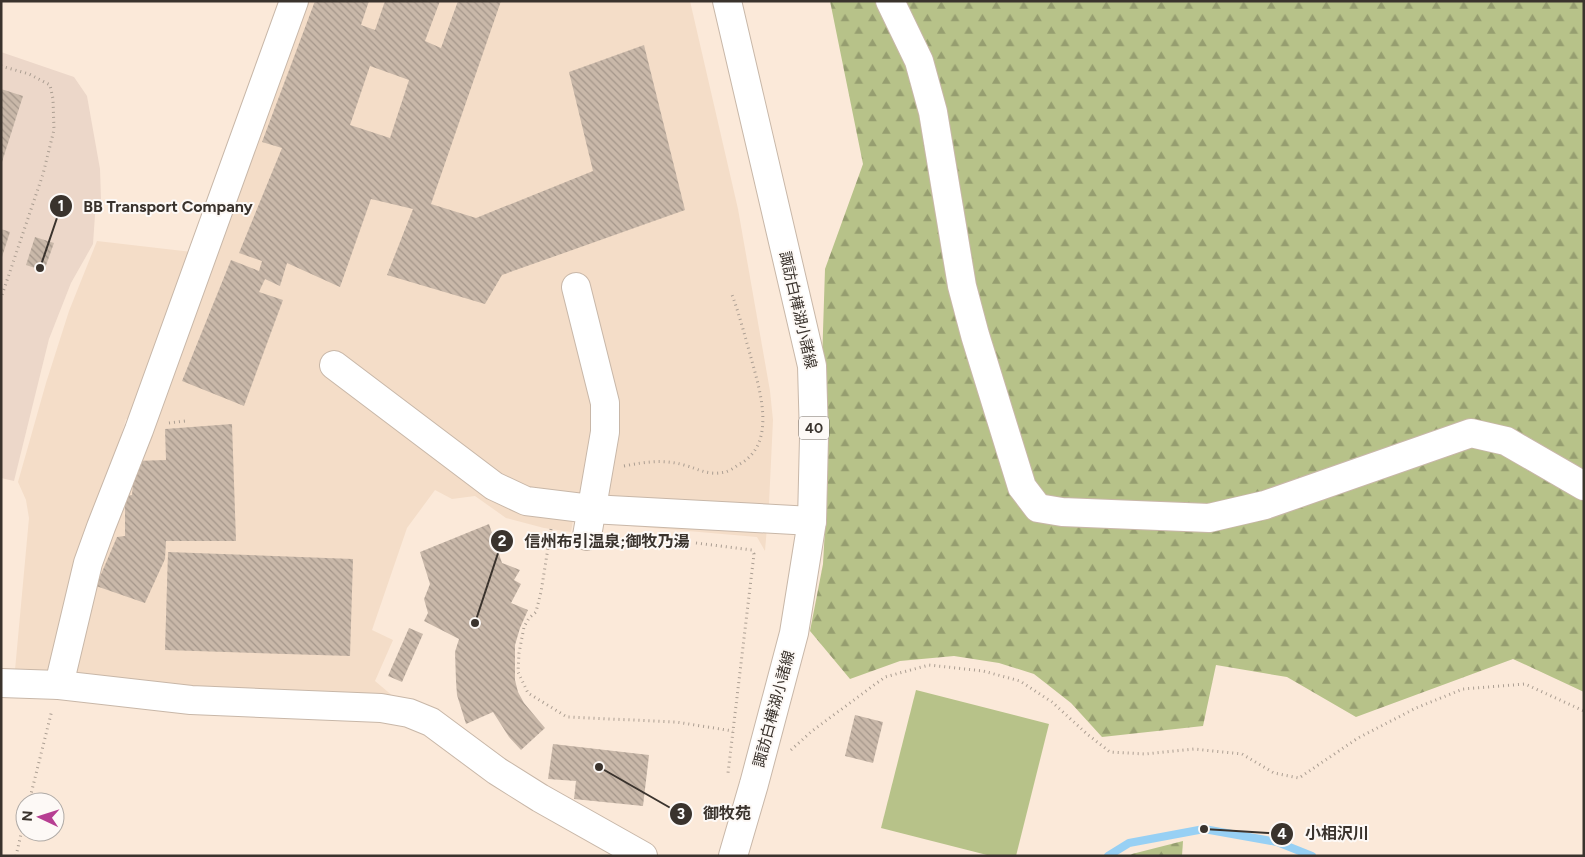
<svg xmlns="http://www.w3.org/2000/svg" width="1585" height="857" viewBox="0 0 1585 857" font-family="Figtree,'Noto Sans JP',sans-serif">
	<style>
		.built { fill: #f4ddc8 }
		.industrial { fill: #ecd7c9 }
		.forest { fill: url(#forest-firs) }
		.pitch { fill: #b7c289 }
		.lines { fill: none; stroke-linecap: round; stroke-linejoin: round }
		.stream { stroke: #97d0f4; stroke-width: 8 }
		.building { fill: url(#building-back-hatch); fill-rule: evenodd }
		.minor-casing { stroke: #c8b7a8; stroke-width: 30 }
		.major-casing { stroke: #c8b7a8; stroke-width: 30 }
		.path { stroke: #ab9e92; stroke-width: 3; stroke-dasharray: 1 4; stroke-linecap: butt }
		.minor { stroke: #fff; stroke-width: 28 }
		.major { stroke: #fff; stroke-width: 28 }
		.labels { text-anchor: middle; stroke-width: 4; stroke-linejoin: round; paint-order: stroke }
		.shield { fill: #fdf9f6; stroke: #746e69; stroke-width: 1 }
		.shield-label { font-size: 14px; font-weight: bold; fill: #3a332d }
		.street-label { font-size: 15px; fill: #3a332d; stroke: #fdf9f6 }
		.leader { fill: none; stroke: #3a332d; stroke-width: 2 }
		.callout-dot { fill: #3a332d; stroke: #fdf9f6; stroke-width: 2 }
		.mark-label { font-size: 15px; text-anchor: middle; font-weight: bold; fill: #fff }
		.callout-label { font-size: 16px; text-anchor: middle; font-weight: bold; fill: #3a332d; stroke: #fdf9f6; stroke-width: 4; stroke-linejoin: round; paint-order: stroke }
	</style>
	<defs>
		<pattern id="forest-firs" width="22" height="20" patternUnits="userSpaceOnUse" patternTransform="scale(1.25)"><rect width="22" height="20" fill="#b7c289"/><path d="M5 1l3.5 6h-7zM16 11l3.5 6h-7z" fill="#969e70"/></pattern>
		<pattern id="building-back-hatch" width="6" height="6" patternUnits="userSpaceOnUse" patternTransform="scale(1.25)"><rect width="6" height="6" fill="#c9b8a9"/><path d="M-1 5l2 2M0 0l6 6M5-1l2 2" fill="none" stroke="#a4968a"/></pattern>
	</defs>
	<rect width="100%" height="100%" fill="#fbe9d9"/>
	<path class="built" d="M308 1H690L738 209 770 391 773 420 769 503 765 551 757 537 573 521 571 532 544 528 506 518 475 496 452 499 435 490 407 528 372 630 393 640 375 681 394 697 347 698 79 677 73 664 95 569 149 428 126 419 90 539 56 673 15 670 29 518 26 500 18 482 46 383 69 311 97 241 192 252 159 405Z"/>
	<path class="industrial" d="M1 52 74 77 87 96 100 169 101 199 95 215 93 244 71 283 49 339 14 481 1 478Z"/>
	<g class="forest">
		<path d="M830 1H1584V692L1513 659 1356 717 1287 677 1216 665 1203 726 1102 737 1071 703 1034 674 999 663 954 656 900 661 850 679 810 631 823 564 828 475 827 420 822 362 825 269 863 164Z"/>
		<path d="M1183 841 1182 856H1129L1132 854Z"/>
	</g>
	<path class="pitch" d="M916 690 1049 724 1016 856H991L881 828Z"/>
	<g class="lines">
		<path class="stream" d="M1108 856 1129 843 1204 829 1277 842 1312 856"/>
	</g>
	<g class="building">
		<path d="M315 1H369L361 25 375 30 385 1H440L425 41 441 48 458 1H501L431 204 476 218 593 171 569 72 644 45 685 210 502 275 485 304 387 275 413 209 371 199 340 287 287 263 280 286 265 279 259 292 283 300 244 406 182 381 231 260 259 271 262 261 239 253 282 148 262 142ZM370 66 409 80 390 138 350 125Z"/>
		<path d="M1 89 23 96 2 162H1Z"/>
		<path d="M1 229 10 232 2 257H1Z"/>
		<path d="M35 237 54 243 44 271 26 265Z"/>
		<path d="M232 424 236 541H166L165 559 145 603 96 586 117 537 125 536V496L132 495 135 461 166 460 165 429Z"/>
		<path d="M489 524 502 563 520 570 514 580 521 584 511 603 528 610 520 628 515 645V680L518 692 524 703 545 728 521 750 509 737 493 712 466 724 457 695 456 681 455 652 459 639 424 621 428 613 424 599 430 584 420 552Z"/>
		<path d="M168 552 353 559 350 656 165 650Z"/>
		<path d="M409 628 423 634 402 682 388 676Z"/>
		<path d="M855 715 883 722 873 763 845 756Z"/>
		<path d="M553 744 649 755 643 806 574 799 576 781 548 779Z"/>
	</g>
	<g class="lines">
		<defs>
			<g id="minor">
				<path d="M890 1 919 61 933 112 962 286 975 335 1022 487 1038 508 1062 512 1209 518 1265 505 1471 433 1506 441 1584 486"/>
				<path d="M576 287 605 403V432L587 536"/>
				<path d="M334 365 494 486 526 501 591 509 812 521"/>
				<path d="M1 683 59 685 191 700 381 708 409 713 431 722 497 771 540 798 643 856"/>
				<path d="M59 685 88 563 101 527 139 430 294 1"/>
			</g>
			<path id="major" d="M727 1 812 366 814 437 812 521 794 633 754 784 733 856"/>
		</defs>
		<use href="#minor" class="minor-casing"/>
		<use href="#major" class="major-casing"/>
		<g class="path">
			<path d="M1 66 29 74 50 85 53 99 54 130 43 174 1 298"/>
			<path d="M169 423 185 421"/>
			<path d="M624 466C645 462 663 459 684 465 699 469 708 476 725 472 729 471 734 468 738 465 779 444 759 388 750 354 744 333 739 313 731 292"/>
			<path d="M551 529 541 592 536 612 529 618 524 627 519 653 518 672 528 693 567 717 676 722 733 731"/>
			<path d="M696 543 752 550 754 554 728 773"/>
			<path d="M791 750 812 731 885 677 929 665 983 671 1020 681 1052 702 1087 734 1110 752 1145 754 1194 749 1242 754 1274 773 1299 778 1358 738 1416 708 1463 689 1525 684 1584 711"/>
			<path d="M29 802 52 710"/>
			<path d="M16 856 25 817"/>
		</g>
		<use href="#minor" class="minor"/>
		<use href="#major" class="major"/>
	</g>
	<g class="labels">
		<rect class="shield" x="799" y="416.5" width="30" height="23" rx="4"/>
		<g class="shield-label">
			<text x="814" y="433">40</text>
		</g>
		<g class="street-label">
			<text transform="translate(798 310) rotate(77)" y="5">諏訪白樺湖小諸線</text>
			<text transform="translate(774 709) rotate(-75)" y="5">諏訪白樺湖小諸線</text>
		</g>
	</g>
	<path class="leader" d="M40 268L61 206M475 623L502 541M599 767L681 814M1204 829L1282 834"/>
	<g class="callout-dot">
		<circle cx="40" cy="268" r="5"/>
		<circle cx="475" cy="623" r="5"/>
		<circle cx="599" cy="767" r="5"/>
		<circle cx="1204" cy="829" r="5"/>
		<circle cx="61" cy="206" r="12"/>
		<circle cx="502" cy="541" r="12"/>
		<circle cx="681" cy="814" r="12"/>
		<circle cx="1282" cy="834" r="12"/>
	</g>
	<g class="mark-label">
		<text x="61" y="211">1</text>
		<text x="502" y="546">2</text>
		<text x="681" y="819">3</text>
		<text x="1282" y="839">4</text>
	</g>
	<g class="callout-label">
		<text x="168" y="212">BB Transport Company</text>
		<text x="607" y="547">信州布引温泉;御牧乃湯</text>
		<text x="727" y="819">御牧苑</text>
		<text x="1337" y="839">小相沢川</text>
	</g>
	<rect width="1585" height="857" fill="none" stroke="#3a332d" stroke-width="5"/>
	<g transform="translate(40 817) rotate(274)"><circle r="24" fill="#fdf9f6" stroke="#afaaa6"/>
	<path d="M0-4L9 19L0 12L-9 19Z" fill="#b73e92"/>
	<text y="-8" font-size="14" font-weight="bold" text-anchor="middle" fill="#3a332d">N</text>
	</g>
</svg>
